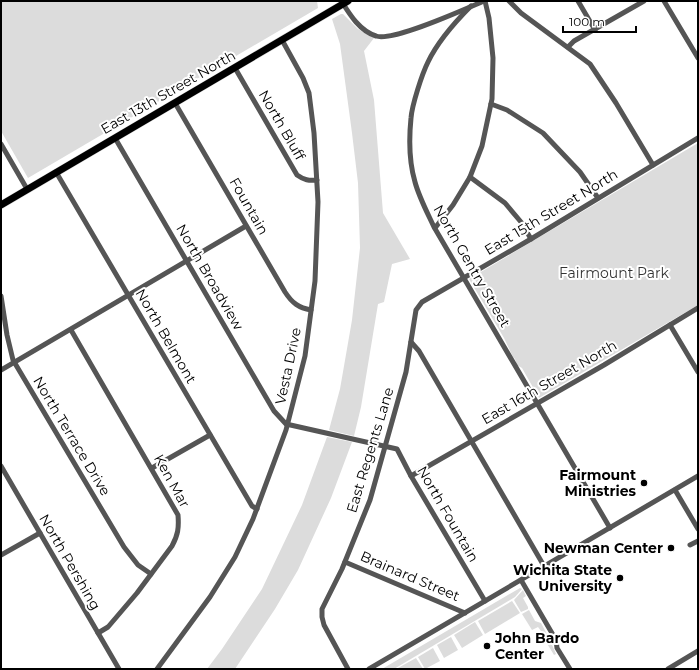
<svg xmlns="http://www.w3.org/2000/svg" width="699" height="670" viewBox="0 0 699 670" font-family="Montserrat,sans-serif">
	<style>
		.green { fill: #dcdcdc }
		.lines { fill: none; stroke-linecap: round; stroke-linejoin: round }
		.major-casing { stroke: #dbdbdb; stroke-width: 8 }
		.minor { stroke: #555; stroke-width: 5 }
		.major { stroke: #000; stroke-width: 7 }
		.poi-dot { fill: #000; stroke: #fff; stroke-width: 1.5 }
		.labels { text-anchor: middle; stroke-width: 4; stroke-linejoin: round; paint-order: stroke }
		.street-label { font-size: 14px; fill: #000; stroke: #fff }
		.park-label { font-size: 14px; fill: #333; stroke: #fff }
		.poi-label { font-size: 14px; font-weight: bold; fill: #000; stroke: #fff; text-anchor: end }
	</style>
	<rect width="100%" height="100%" fill="#fff"/>
	<g class="green">
		<path d="M1 1H317L318 8 28 178 1 131Z"/>
		<path d="M341 14H343L358 29 374 38 364 51 374 100 383 213 410 259 392 264 384 302 378 304 361 407 354 436 329 430 340 389 352 320 360 248 358 183 352 133 340 44 332 19Z"/>
		<path d="M698 143V305L539 398 522 368 517 365 515 359 513 357 504 338 469 279Z"/>
		<path d="M327 437 352 442 331 498 298 570 275 609 235 669H207L222 649 262 589 302 505Z"/>
		<path d="M520 588 522 589 515 597 394 669H382Z"/>
		<path d="M523 590 526 596 523 598 528 607V609L521 612 514 600Z"/>
		<path d="M512 601 520 613 485 634 478 621Z"/>
		<path d="M529 610 535 621 541 623 549 638 556 654 554 655 540 632 541 631 538 627 532 630 522 614Z"/>
		<path d="M475 622 483 635 462 648 454 635Z"/>
		<path d="M451 637 458 650 444 658 437 645Z"/>
		<path d="M433 648 440 661 425 669 418 657Z"/>
		<path d="M416 658 423 669H397L398 668Z"/>
	</g>
	<g class="lines">
		<defs>
			<path id="major" d="M1 205 348 1"/>
		</defs>
		<use href="#major" class="major-casing"/>
		<g class="minor">
			<path d="M509 1 521 13 590 64 616 103 653 165"/>
			<path d="M578 1 595 30"/>
			<path d="M664 1 698 58"/>
			<path d="M342 2C350 15 360 31 376 36 393 42 465 9 484 1"/>
			<path d="M471 6C454 23 438 41 428 62 422 74 412 105 411 118 409 138 409 162 415 182 419 197 427 212 434 227L610 528"/>
			<path d="M568 47 574 41 644 1"/>
			<path d="M235 68 297 175C304 180 309 181 317 180"/>
			<path d="M175 103 285 292C292 303 299 308 311 310"/>
			<path d="M491 104 507 110 543 133 580 172 598 198"/>
			<path d="M115 138 274 411 286 424 397 449 411 476 485 601"/>
			<path d="M1 144 27 189"/>
			<path d="M56 172 252 506 257 509"/>
			<path d="M470 177 505 203 521 222 531 239"/>
			<path d="M435 228 453 205 470 177 482 146 492 99 493 58 489 18 485 1"/>
			<path d="M1 296 7 335 13 360 124 547 138 565 151 574"/>
			<path d="M670 325 698 372"/>
			<path d="M71 330 178 515C179 528 178 535 172 546L137 593 108 627 98 633"/>
			<path d="M411 342 419 351 544 566"/>
			<path d="M1 370 246 226"/>
			<path d="M1 466 119 669"/>
			<path d="M152 468 210 435"/>
			<path d="M411 476 604 365 698 308"/>
			<path d="M675 490 698 529"/>
			<path d="M690 545 698 541"/>
			<path d="M1 555 40 533"/>
			<path d="M345 562 465 613"/>
			<path d="M521 580 556 640 557 648 570 669"/>
			<path d="M157 669 210 597 235 557 253 519 286 430 305 356 315 281 318 202 314 133 309 93 303 78 282 40"/>
			<path d="M348 669 324 625 322 617V609L342 569 370 500 406 372 416 310 422 302 531 239 698 138"/>
			<path d="M369 669 698 476"/>
			<path d="M668 669 698 651"/>
		</g>
		<use href="#major" class="major"/>
	</g>
	<g class="poi-dot">
		<circle cx="644" cy="483" r="4"/>
		<circle cx="671" cy="548" r="4"/>
		<circle cx="620" cy="578" r="4"/>
		<circle cx="487" cy="646" r="4"/>
	</g>
	<g class="labels">
		<g class="street-label">
			<text transform="translate(168 92) rotate(-30)" y="5">East 13th Street North</text>
			<text transform="translate(282 125) rotate(60)" y="5">North Bluff</text>
			<text transform="translate(249 206) rotate(60)" y="5">Fountain</text>
			<text transform="translate(551 212) rotate(-31)" y="5">East 15th Street North</text>
			<text transform="translate(472 266) rotate(60)" y="5">North Gentry Street</text>
			<text transform="translate(210 277) rotate(60)" y="5">North Broadview</text>
			<text transform="translate(166 336) rotate(60)" y="5">North Belmont</text>
			<text transform="translate(288 366) rotate(-78)" y="5">Vesta Drive</text>
			<text transform="translate(549 382) rotate(-30)" y="5">East 16th Street North</text>
			<text transform="translate(72 436) rotate(59)" y="5">North Terrace Drive</text>
			<text transform="translate(370 450) rotate(-73)" y="5">East Regents Lane</text>
			<text transform="translate(172 481) rotate(61)" y="5">Ken Mar</text>
			<text transform="translate(448 514) rotate(60)" y="5">North Fountain</text>
			<text transform="translate(70 562) rotate(60)" y="5">North Pershing</text>
			<text transform="translate(410 576) rotate(23)" y="5">Brainard Street</text>
		</g>
		<g class="park-label">
			<text x="614" y="278">Fairmount Park</text>
		</g>
		<g class="poi-label">
			<text x="636" y="480">Fairmount<tspan x="636" dy="16">Ministries</tspan></text>
			<text x="663" y="553">Newman Center</text>
			<text x="612" y="575">Wichita State<tspan x="612" dy="16">University</tspan></text>
			<text x="495" y="643" text-anchor="start">John Bardo<tspan x="495" dy="16">Center</tspan></text>
		</g>
	</g>
	<rect width="699" height="670" fill="none" stroke="#000000" stroke-width="4"/>
	<path d="M563 26v6h73v-6" fill="none" stroke="#000000" stroke-width="2"/>
	<text x="569" y="26" font-size="12" fill="#000000" stroke="#ffffff" stroke-width="3" paint-order="stroke">100 m</text>
</svg>
